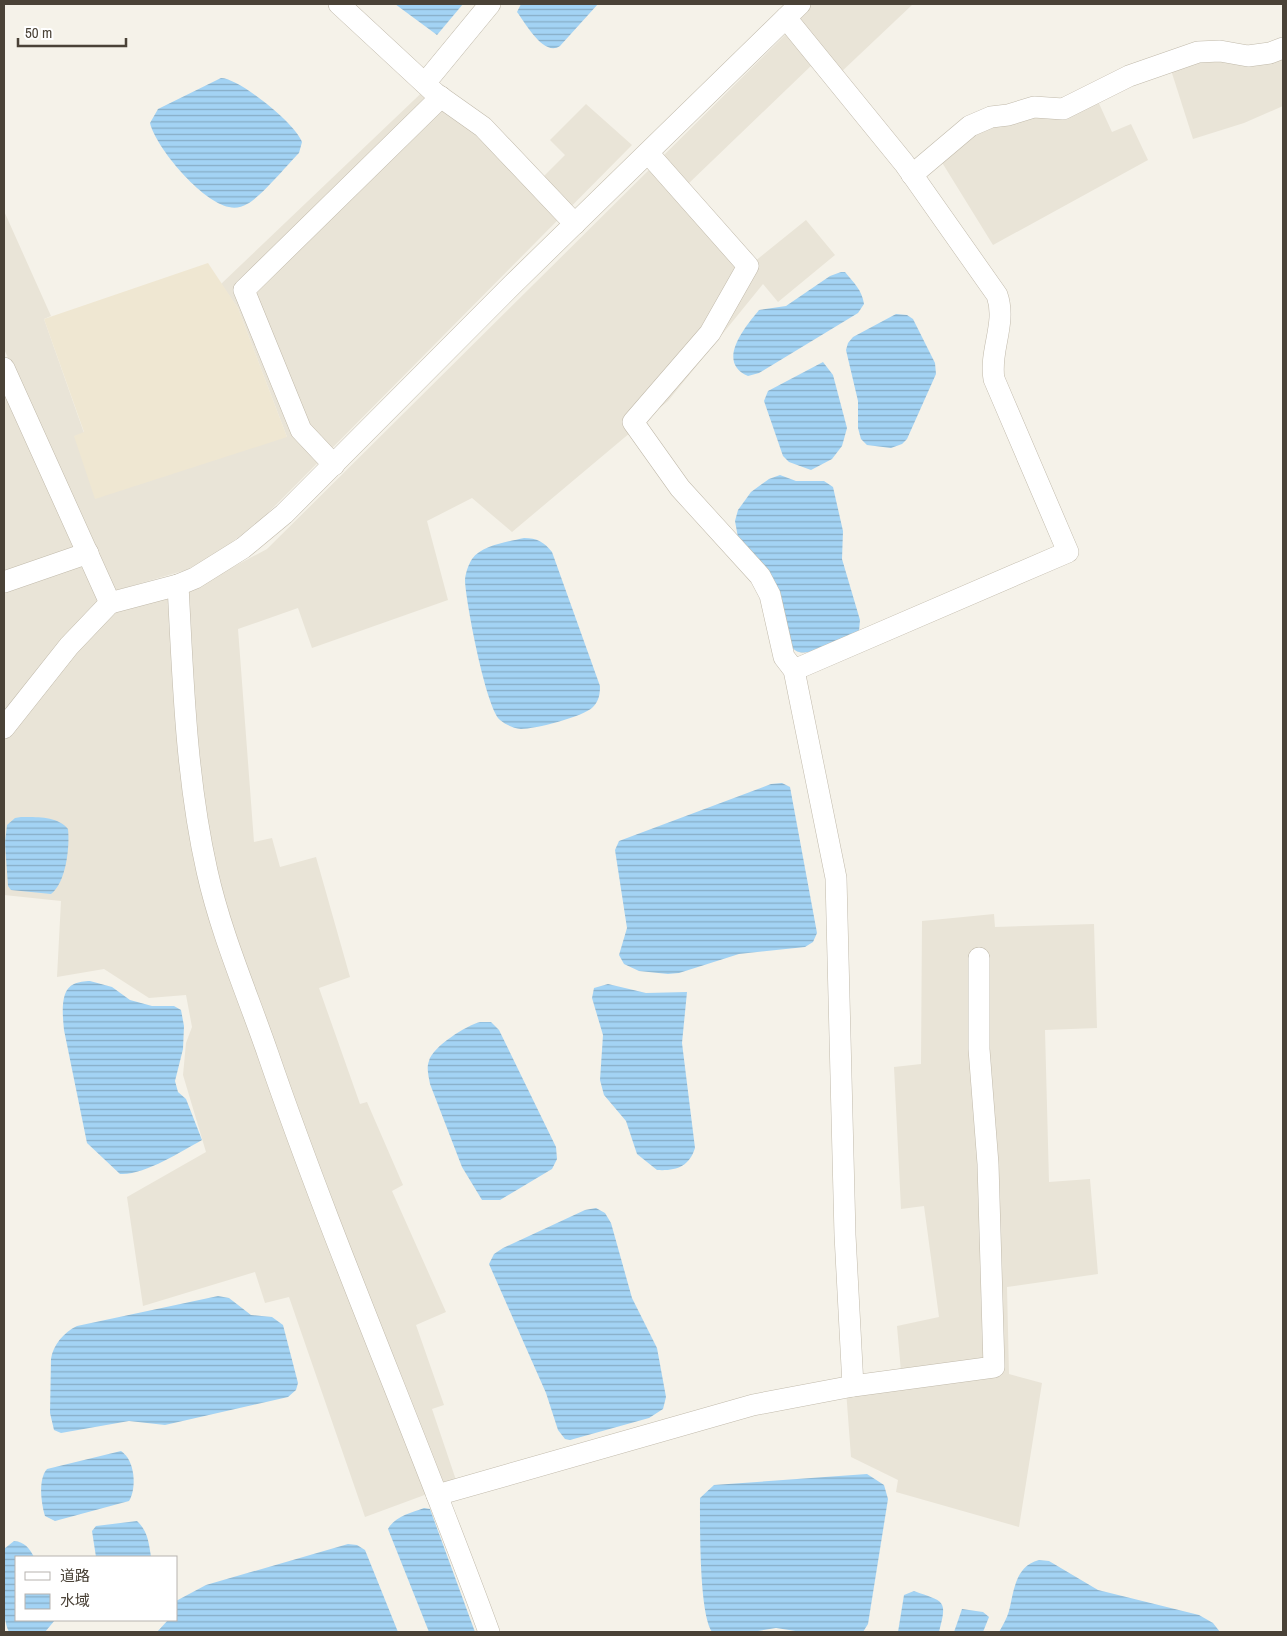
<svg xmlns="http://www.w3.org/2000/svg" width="1287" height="1636" viewBox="0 0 1287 1636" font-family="'Archivo Narrow','Noto Sans SC',sans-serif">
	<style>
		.residential { fill: #e9e4d7 }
		.education { fill: #efe7d2 }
		.water { fill: url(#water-rules) }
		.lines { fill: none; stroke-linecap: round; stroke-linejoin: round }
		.minor-casing { stroke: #c1baab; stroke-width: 22 }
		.minor { stroke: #fff; stroke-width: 21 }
	</style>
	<defs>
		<pattern id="water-rules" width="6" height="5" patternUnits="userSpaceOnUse" patternTransform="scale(1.25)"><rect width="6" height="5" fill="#a3d3f4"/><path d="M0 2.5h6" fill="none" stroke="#87adc6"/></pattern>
	</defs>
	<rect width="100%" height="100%" fill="#f5f2e9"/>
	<g class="residential">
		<path d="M806 4H913L839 74 792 18Z"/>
		<path d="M786 34 814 63 687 185 754 262 806 220 835 255 778 302 763 284 668 401 512 532 472 498 427 521 448 600 312 648 298 608 238 629 254 842 272 838 280 867 316 857 350 977 319 988 360 1104 367 1102 403 1185 392 1191 446 1312 416 1325 444 1405 432 1409 457 1483 365 1517 289 1297 265 1303 255 1272 143 1306 127 1197 206 1152 183 1075 186 1043 192 1027 186 995 149 998 104 969 57 977 61 901 4 895V395L79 549 107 615 192 589 267 549Z"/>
		<path d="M1283 48V106L1244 123 1193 139 1170 67Z"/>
		<path d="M435 80 542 178 565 155 550 140 586 104 632 145 261 520 215 555 186 570 114 591 4 349V211L51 316 44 319 84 433 75 436 287 437 238 308 221 284Z"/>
		<path d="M1096 97 1112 132 1131 124 1148 160 993 245 938 156 967 131Z"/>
		<path d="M994 914 995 927 1094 924 1097 1028 1045 1030 1049 1182 1090 1179 1098 1274 1007 1287 1009 1374 1042 1383 1019 1527 896 1492 898 1480 851 1457 846 1390 902 1383 897 1326 939 1317 924 1206 901 1209 894 1067 921 1064 922 921Z"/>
	</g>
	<path class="education" d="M208 263 238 308 287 437 95 499 74 436 84 432 44 319Z"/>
	<g class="water">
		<path d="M395 4H463L437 35Z"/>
		<path d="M521 4H598L560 46C544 57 526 24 517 12Z"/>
		<path d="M221 78C239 78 296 124 302 142L299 153C287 165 261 197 247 204 242 207 235 209 229 207 202 202 156 148 150 123L158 109Z"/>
		<path d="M841 272H845C854 283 862 290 864 304L858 313 759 373 748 376C715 362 746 326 759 310L786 306 830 276Z"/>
		<path d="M896 314 907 315 913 319 935 363 936 374 907 439 902 444 891 448 867 445 861 439 858 428V401L846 350 848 343 853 337Z"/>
		<path d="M823 362 833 375 847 428 842 446 832 459 811 470 789 462 783 456 764 401 768 391Z"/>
		<path d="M780 475 796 481H824L833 487 843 531 842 559 860 620 859 631C846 637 813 656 799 652 794 651 791 646 788 642L739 543 735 521 738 510 751 492 769 479Z"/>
		<path d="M524 538C537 538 544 542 552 552L600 686C600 694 599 701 593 707 583 717 535 729 521 729 513 728 506 725 500 720 486 708 466 603 465 581 465 575 468 565 472 559 482 545 508 542 524 538Z"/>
		<path d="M782 783 790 787 817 933 813 942 805 947 739 954 679 973 668 974 639 971 624 964 619 955 627 928 615 850 619 841 771 784Z"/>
		<path d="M21 817C36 817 58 816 68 829 70 847 66 883 51 894L11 890 8 886 5 843 7 825 15 818Z"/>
		<path d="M90 981 112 987 130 1000 152 1006H174L181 1010 184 1026 183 1049 175 1081 178 1092 186 1099 202 1140C182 1151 143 1176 120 1174L87 1143 64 1030C63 1018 59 990 74 984 78 982 85 981 90 981Z"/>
		<path d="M608 984 646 993 687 992 682 1043 695 1148C689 1167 676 1171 657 1170L637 1154 626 1121 604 1095 600 1080 603 1035 592 998 594 988Z"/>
		<path d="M480 1022H491L499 1030 556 1147 557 1159 552 1169 500 1200H482L462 1167 430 1084C429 1077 426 1068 429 1061 432 1047 467 1025 480 1022Z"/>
		<path d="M596 1208 605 1213 611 1223 632 1298 657 1348 666 1397 663 1409 649 1418 570 1440 565 1439 558 1430 546 1393 489 1264 494 1254 503 1248 585 1210Z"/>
		<path d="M218 1296 229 1298 251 1315 272 1317 283 1325 298 1383 296 1390 288 1397 165 1425 129 1421 61 1433 54 1430 50 1413 51 1359C53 1345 64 1332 77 1326Z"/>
		<path d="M121 1451C135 1460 137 1488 129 1501L55 1521 45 1516C41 1503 38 1479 47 1469Z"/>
		<path d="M867 1474 884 1485 888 1499 868 1624 863 1632H802L776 1628 752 1632H712C699 1613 700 1525 700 1498L714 1485Z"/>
		<path d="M424 1508 430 1509 475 1632H429L388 1529C395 1516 411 1513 424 1508Z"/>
		<path d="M137 1521C148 1531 149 1544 151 1557H96L92 1531 96 1526Z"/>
		<path d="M14 1541C25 1542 29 1548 34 1557H16V1620H55L45 1632H9C0 1613 4 1571 4 1549Z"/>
		<path d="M348 1544 357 1545 365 1550 398 1632H157L168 1620H176V1601L206 1585Z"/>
		<path d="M1039 1560 1049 1561 1098 1590 1199 1615 1213 1623 1220 1632H999C1003 1625 1007 1618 1009 1611 1014 1591 1015 1566 1039 1560Z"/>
		<path d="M914 1591C944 1602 948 1599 939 1632H898L904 1595Z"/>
		<path d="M962 1609 983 1612 989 1617 983 1632H954Z"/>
	</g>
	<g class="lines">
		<defs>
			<g id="minor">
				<path d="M339 4 435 93 483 127 575 224"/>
				<path d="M786 18 904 163 997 295C1007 323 989 351 994 379L1068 552 794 670"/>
				<path d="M425 83 490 4"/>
				<path d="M648 153 748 266 710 333 633 422 680 488 760 576 770 595 784 657 794 670 836 878 845 1235 853 1386"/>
				<path d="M912 175 970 126 991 117 1008 115 1034 107 1063 109 1129 76 1198 52 1220 51 1248 56 1270 53 1283 48"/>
				<path d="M4 368 110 603 178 585 195 578 243 548 284 514 513 284 800 4"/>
				<path d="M334 465 301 430 244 290 441 97"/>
				<path d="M4 582 88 553"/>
				<path d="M178 585C183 680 186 778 207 871 221 934 247 993 268 1054 335 1249 418 1438 489 1632"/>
				<path d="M4 728 69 646 110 603"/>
				<path d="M437 1495 753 1405 853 1386 994 1367 988 1164 979 1049V958"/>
			</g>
		</defs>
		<use href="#minor" class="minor-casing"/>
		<use href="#minor" class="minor"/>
	</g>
	<rect width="1287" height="1636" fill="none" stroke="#4a4237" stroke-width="10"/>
	<rect x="15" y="1556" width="162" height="65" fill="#ffffff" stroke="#b7b3af"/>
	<rect x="25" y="1572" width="25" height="8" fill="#ffffff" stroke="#b7b3af"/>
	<text x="60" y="1581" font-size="15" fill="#4a4237">道路</text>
	<rect x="25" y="1594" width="25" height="15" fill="url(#water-rules)" stroke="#b7b3af"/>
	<text x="60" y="1606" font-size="15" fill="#4a4237">水域</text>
	<path d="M18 38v8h108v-8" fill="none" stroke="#4a4237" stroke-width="2.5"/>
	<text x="25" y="38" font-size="15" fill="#4a4237" stroke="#ffffff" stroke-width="4" paint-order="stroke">50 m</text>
</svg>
